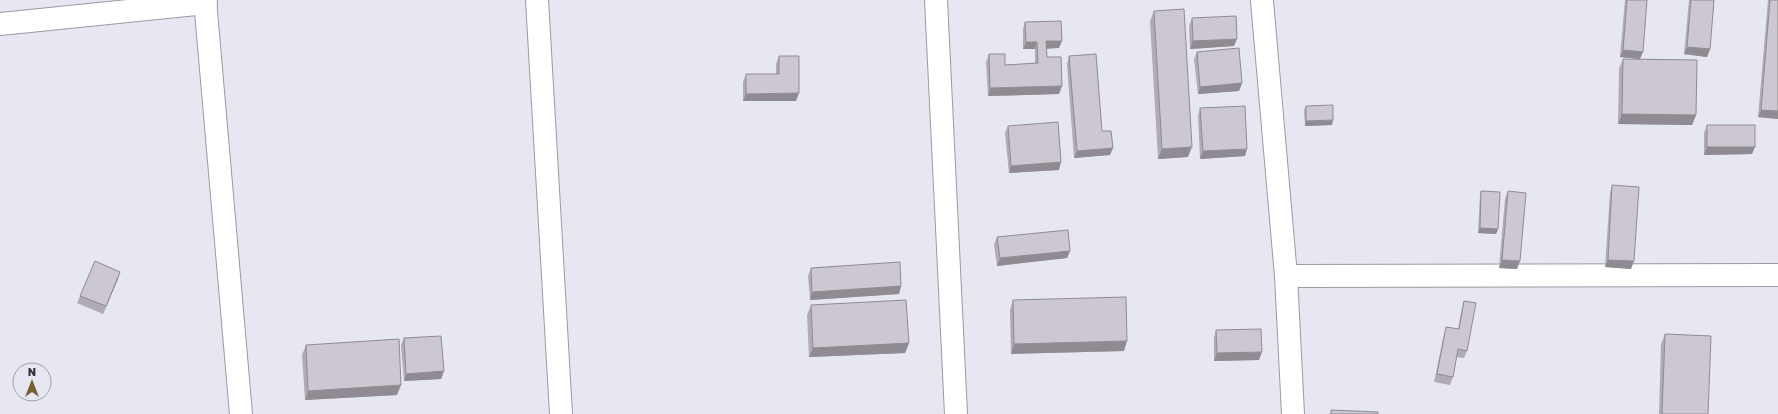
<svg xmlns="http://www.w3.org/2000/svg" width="1778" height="414" viewBox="0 0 1778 414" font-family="'Golos Text',sans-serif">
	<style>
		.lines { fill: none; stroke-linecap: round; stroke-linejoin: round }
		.minor-casing { stroke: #9a9aa4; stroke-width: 24 }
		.minor { stroke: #fff; stroke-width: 22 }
		.wall { fill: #b0abb4 }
		.shaded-wall { fill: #908b92 }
		.building { fill: #cdc7d1; stroke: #908b92 }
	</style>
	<rect width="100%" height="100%" fill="#e6e7f1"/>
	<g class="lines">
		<defs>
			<g id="minor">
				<path d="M205 0 241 414"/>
				<path d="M537 0 561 414"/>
				<path d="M936 0 956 414"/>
				<path d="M1262 1 1286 276 1293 414"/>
				<path d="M0 24 206 3"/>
				<path d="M1286 276 1778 275"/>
			</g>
		</defs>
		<use href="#minor" class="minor-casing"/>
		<use href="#minor" class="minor"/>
	</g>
	<g class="wall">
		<path d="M1625 0H1647L1640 59 1620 57Z"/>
		<path d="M1689 0H1714L1710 49 1707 57 1684 54Z"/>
		<path d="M1768 0H1778V119L1758 117Z"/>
		<path d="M1154 11 1188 157 1158 159 1150 21Z"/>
		<path d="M1192 18 1234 46 1190 49 1189 26Z"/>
		<path d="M1025 22 1059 48H1047V57L1059 94 988 96 986 62 989 54 1005 65 1035 63V49H1023V29Z"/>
		<path d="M1197 52 1242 83 1239 91 1198 94 1194 59Z"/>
		<path d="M779 56 796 101H743V82L746 74H776V64Z"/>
		<path d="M1069 56 1102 131 1110 155 1074 158 1067 64Z"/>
		<path d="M1623 59 1696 115 1692 125 1618 124 1619 69Z"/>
		<path d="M1306 106 1332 125 1305 126 1304 110Z"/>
		<path d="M1200 108 1245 156 1200 159 1198 116Z"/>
		<path d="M1707 125 1752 154 1704 155V133Z"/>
		<path d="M1008 126 1059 170 1009 173 1005 133Z"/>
		<path d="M1612 185 1631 269 1605 267 1610 193Z"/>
		<path d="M1481 191 1498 229 1496 234 1478 233 1480 195Z"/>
		<path d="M1508 191 1517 269 1499 268 1505 199Z"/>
		<path d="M997 237 1070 251 1067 258 997 266 994 245Z"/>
		<path d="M811 268 901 286 899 294 810 300 808 276Z"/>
		<path d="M118 279 103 314 77 303 80 296Z"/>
		<path d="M1013 300 1124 351 1011 354 1010 310Z"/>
		<path d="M1464 301 1467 351 1464 358 1456 357 1453 377 1450 385 1434 382 1444 334 1446 327 1458 329 1462 308Z"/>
		<path d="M811 305 909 343 905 353 809 357 807 315Z"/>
		<path d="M1216 330 1259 360 1214 361V338Z"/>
		<path d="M1665 334 1708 414H1659L1661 344Z"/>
		<path d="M404 338 444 371 441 379 404 381 401 345Z"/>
		<path d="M306 345 397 395 305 400 302 355Z"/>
	</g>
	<g class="shaded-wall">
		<path d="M1237 39 1234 46 1190 49 1193 41Z"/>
		<path d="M1046 41H1062L1059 48 1044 49Z"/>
		<path d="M1026 42H1037L1035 49H1023Z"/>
		<path d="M1687 47 1710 49 1707 57 1684 54Z"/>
		<path d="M1623 50 1643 52 1640 59 1620 57Z"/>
		<path d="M1242 83 1239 91 1198 94 1200 87Z"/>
		<path d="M1062 86 1059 94 988 96 990 88Z"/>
		<path d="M799 93 796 101H743L746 94Z"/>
		<path d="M1761 110 1778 111V119L1758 117Z"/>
		<path d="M1622 114 1696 115 1692 125 1618 124Z"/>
		<path d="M1333 120 1332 125 1305 126 1306 121Z"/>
		<path d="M1192 147 1188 157 1158 159 1162 149Z"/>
		<path d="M1707 147H1755L1752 154 1704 155Z"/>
		<path d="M1113 148 1110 155 1074 158 1077 151Z"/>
		<path d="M1247 149 1245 156 1200 159 1203 151Z"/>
		<path d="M1061 162 1059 170 1009 173 1011 166Z"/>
		<path d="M1480 228 1498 229 1496 234 1478 233Z"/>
		<path d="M1070 251 1067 258 997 266 1000 258Z"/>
		<path d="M1502 260 1520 261 1517 269 1499 268Z"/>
		<path d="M1608 260 1634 261 1631 269 1605 267Z"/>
		<path d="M120 272 118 279 103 314 106 306Z"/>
		<path d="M901 286 899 294 810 300 812 292Z"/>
		<path d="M1127 341 1124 351 1011 354 1014 344Z"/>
		<path d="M909 343 905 353 809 357 813 348Z"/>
		<path d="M1262 352 1259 360 1214 361 1217 353Z"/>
		<path d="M444 371 441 379 404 381 406 374Z"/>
		<path d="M401 385 397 395 305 400 308 391Z"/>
	</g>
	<g class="building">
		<path d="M1627 0H1647L1643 52 1623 50Z"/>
		<path d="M1691 0H1714L1710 49 1687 47Z"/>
		<path d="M1770 0H1778V111L1761 110Z"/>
		<path d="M1184 9 1192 147 1162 149 1154 11Z"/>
		<path d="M1236 16 1237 39 1193 41 1192 18Z"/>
		<path d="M1061 21 1062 41H1046L1047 57H1061L1062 86 990 88 989 54H1005V65L1038 63 1037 42H1026L1025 22Z"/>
		<path d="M1239 48 1242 83 1200 87 1197 52Z"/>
		<path d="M1096 54 1102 131H1111L1113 148 1077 151 1069 56Z"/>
		<path d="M779 56H799V93L746 94V74H779Z"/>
		<path d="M1623 59 1697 60 1696 115 1622 114Z"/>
		<path d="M1333 105V120L1306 121V106Z"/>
		<path d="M1245 106 1247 149 1203 151 1200 108Z"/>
		<path d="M1058 122 1061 162 1011 166 1008 126Z"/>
		<rect x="1707" y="125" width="48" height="22"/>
		<path d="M1612 185 1639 187 1634 261 1608 260Z"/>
		<path d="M1481 191 1500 192 1498 229 1480 228Z"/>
		<path d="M1508 191 1526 193 1520 261 1502 260Z"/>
		<path d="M1068 230 1070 251 1000 258 997 237Z"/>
		<path d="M95 261 120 272 106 306 80 296Z"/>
		<path d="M900 262 901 286 812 292 811 268Z"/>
		<path d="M1126 297 1127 341 1014 344 1013 300Z"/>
		<path d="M906 300 909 343 813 348 811 305Z"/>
		<path d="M1464 301 1476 303 1467 351 1458 349 1453 377 1437 374 1446 327 1459 329Z"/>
		<path d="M1261 329 1262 352 1217 353 1216 330Z"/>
		<path d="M1665 334 1711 336 1708 414H1662Z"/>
		<path d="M441 336 444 371 406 374 404 338Z"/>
		<path d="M399 339 401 385 308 391 306 345Z"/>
		<path d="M1331 410 1378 412V414H1331Z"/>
	</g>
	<g transform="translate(32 382)"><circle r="19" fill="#e6e7f1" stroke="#9d9ea5"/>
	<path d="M0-3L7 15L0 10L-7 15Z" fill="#7a6031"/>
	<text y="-6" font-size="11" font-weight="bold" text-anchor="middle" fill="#2f3034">N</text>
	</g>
</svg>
